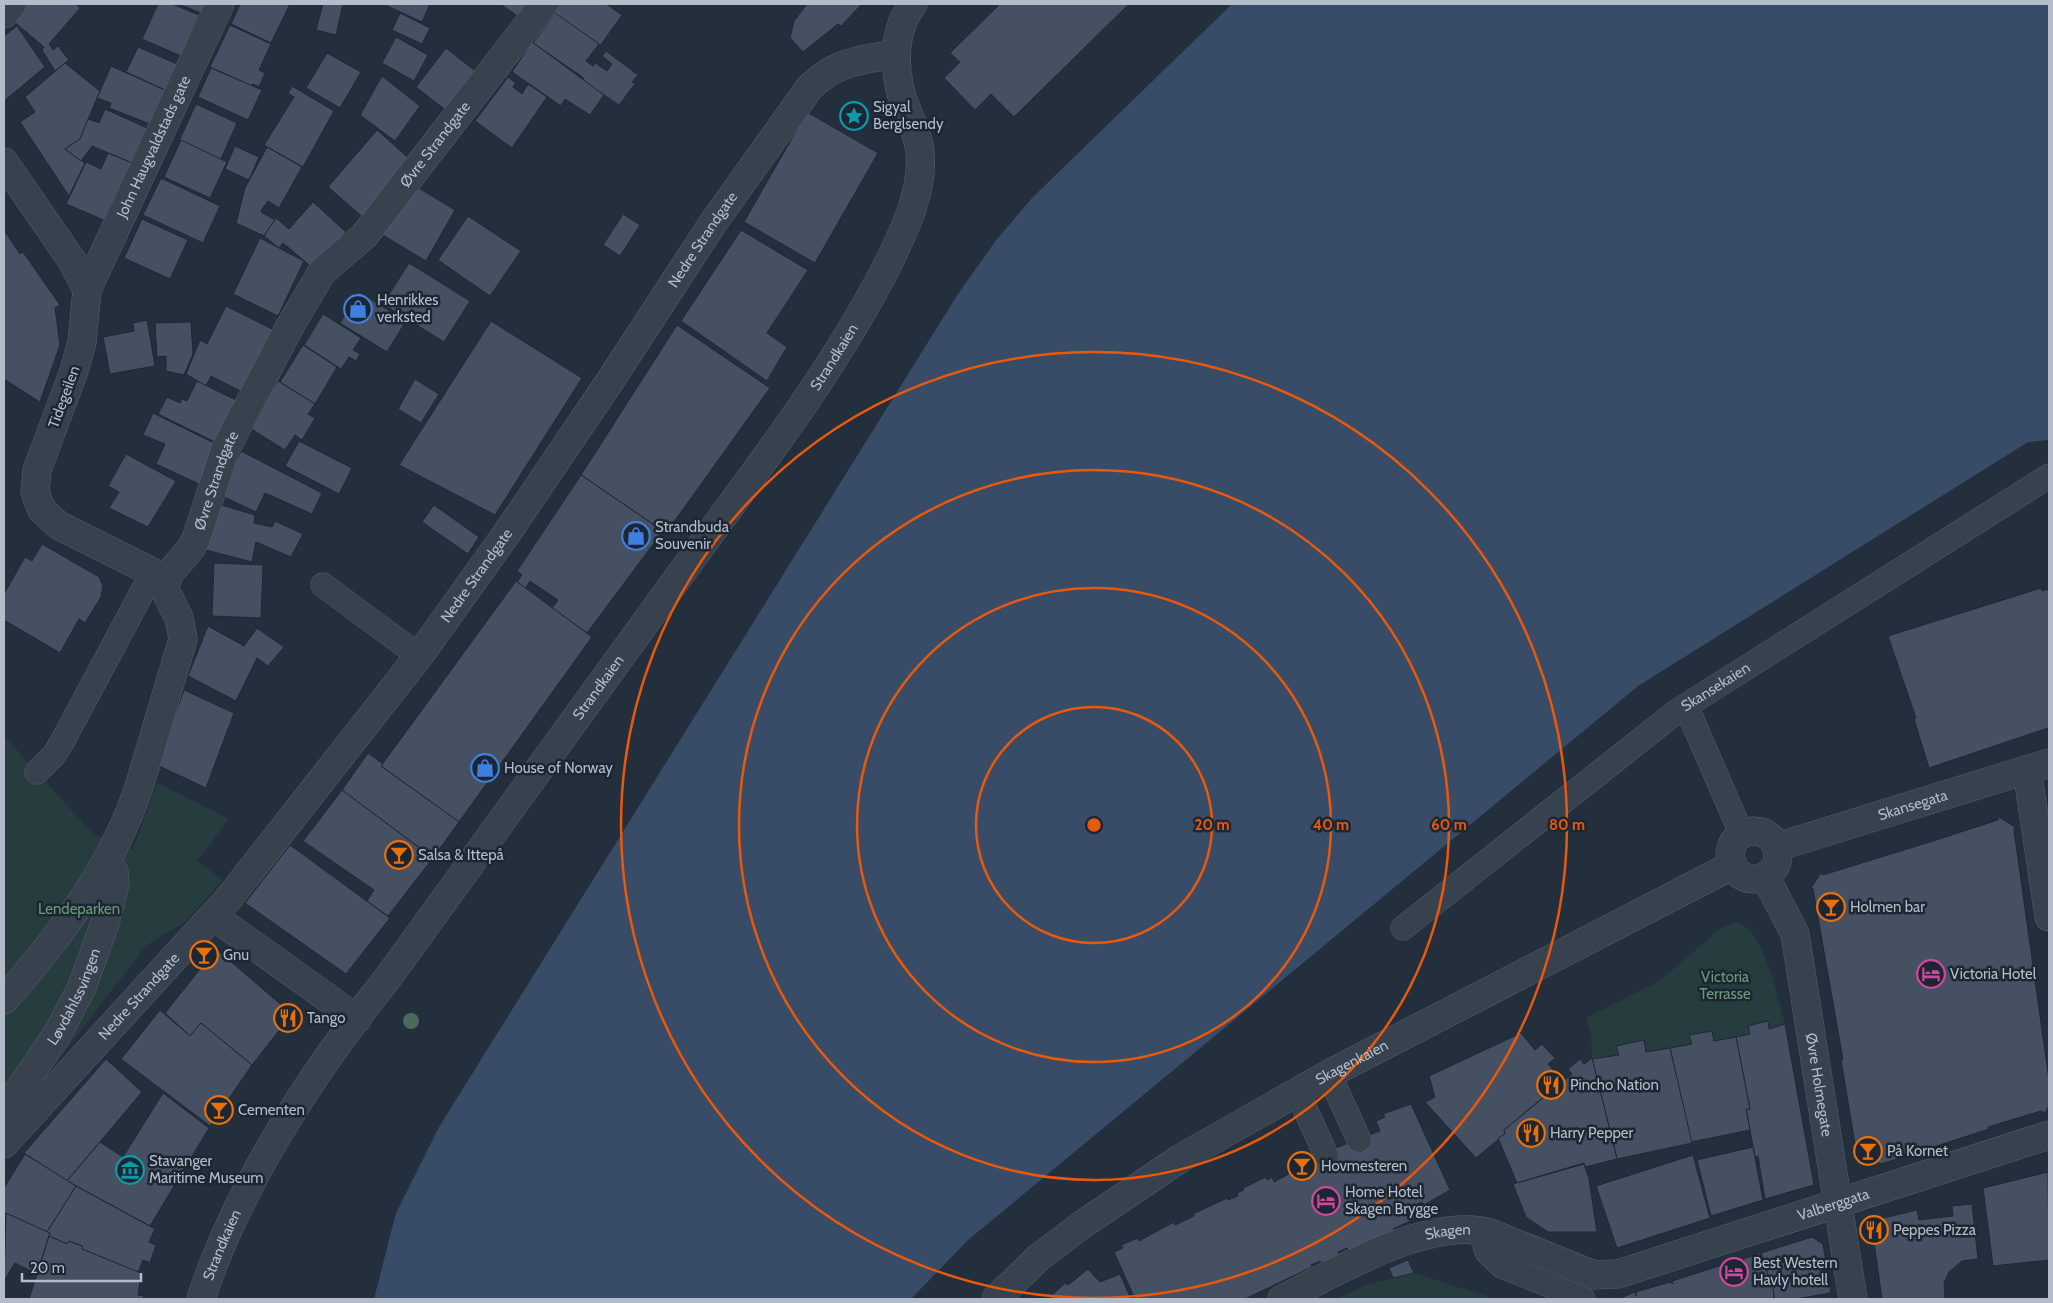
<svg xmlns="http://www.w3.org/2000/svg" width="2053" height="1303" viewBox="0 0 2053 1303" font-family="Cabin,sans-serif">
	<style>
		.green { fill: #263c3f }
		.water { fill: #394c67 }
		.building { fill: #455162; stroke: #1f2835 }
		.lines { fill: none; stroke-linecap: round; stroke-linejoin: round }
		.service-casing { stroke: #565f6c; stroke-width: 25 }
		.pedestrian-casing { stroke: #565f6c; stroke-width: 29 }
		.minor-casing { stroke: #565f6c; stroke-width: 29 }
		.tertiary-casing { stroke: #565f6c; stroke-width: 29 }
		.service { stroke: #38414e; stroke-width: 24 }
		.pedestrian { stroke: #38414e; stroke-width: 28 }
		.minor { stroke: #38414e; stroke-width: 28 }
		.tertiary { stroke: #38414e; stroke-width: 28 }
		.tree { fill: #4b6a5d }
		.ring { fill: none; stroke: #e8590c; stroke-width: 2.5 }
		.labels { text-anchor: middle; stroke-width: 5; stroke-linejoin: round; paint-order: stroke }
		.poi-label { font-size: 15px; fill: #b4bcc9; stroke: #1d2633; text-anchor: start }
		.street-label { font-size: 15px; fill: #b4bcc9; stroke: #1d2633 }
		.park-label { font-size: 15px; fill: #6b9a76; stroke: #1d2633 }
		.centre { fill: #e8590c; stroke: #1d2633; stroke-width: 2.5 }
		.ring-label { font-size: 15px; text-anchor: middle; font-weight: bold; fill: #e8590c; stroke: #1d2633; stroke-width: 5; stroke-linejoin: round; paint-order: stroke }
	</style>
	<rect width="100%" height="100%" fill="#242f3e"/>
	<g class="green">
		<path d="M4 736 94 835 133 850 157 783 229 819 197 861 223 880 185 922 151 942 141 952 29 1098 4 1101Z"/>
		<path d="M1735 923C1765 925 1777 999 1785 1024L1769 1029 1767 1022 1748 1026 1750 1034 1714 1041 1712 1031 1690 1035 1692 1044 1646 1052 1643 1040 1617 1046 1619 1055 1592 1059 1591 1033 1586 1018 1661 980 1721 928Z"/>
		<path d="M1414 1273 1496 1299H1336L1366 1285Z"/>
	</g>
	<path class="water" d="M1232 4H2049V440L2028 442 1638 686 968 1240 911 1299H374L396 1213 439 1127 958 294 997 239 1033 197Z"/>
	<g class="building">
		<path d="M25 4H76L80 8 49 44 53 50 58 46 69 60 55 71 42 50 44 47 12 20Z"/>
		<path d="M158 4H172L199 15 181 56 142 39Z"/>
		<path d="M179 4H205L201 13Z"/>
		<path d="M240 4H290L271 43 231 24Z"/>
		<path d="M323 4H343L336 35 316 30Z"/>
		<path d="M383 4H430L422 22Z"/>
		<path d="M500 4H534L522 19Z"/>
		<path d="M559 4H606L622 15 600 46 553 13Z"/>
		<path d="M807 4H862L841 26 838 24 803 52 790 38 794 21Z"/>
		<path d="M1000 4H1129L1014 117 991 94 975 110 944 78 960 62 950 53Z"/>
		<path d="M400 13 430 28 422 44 392 30Z"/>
		<path d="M555 13 599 44 586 61 593 66 595 63 607 71 612 64 602 56 606 51 638 75 632 82 635 84 619 105 583 81 584 79 581 76 533 43Z"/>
		<path d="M230 25 271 44 259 70 265 73 259 87 253 84 252 86 210 67Z"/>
		<path d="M17 26 45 67 4 101V36Z"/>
		<path d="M396 37 428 55 414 81 382 63Z"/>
		<path d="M532 42 604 95 590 115 565 99 561 106 512 72Z"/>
		<path d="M138 47 177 64 165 90 126 72Z"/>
		<path d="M446 48 479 74 448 112 416 87Z"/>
		<path d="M327 53 361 72 340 108 306 88Z"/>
		<path d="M65 63 100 91 80 139 65 149 85 163 69 196 20 122 35 112 25 97Z"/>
		<path d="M111 66 165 90 150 124 109 108 111 103 97 98Z"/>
		<path d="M211 68 262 90 248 120 198 97Z"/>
		<path d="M382 76 420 106 395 141 360 115Z"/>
		<path d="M508 77 516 83 513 87 522 94 528 84 547 97 512 148 475 121Z"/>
		<path d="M292 86 334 111 303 167 264 145 294 97 288 93Z"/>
		<path d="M196 104 237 123 221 159 179 141Z"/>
		<path d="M105 109 147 128 132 163 92 146 81 161 65 149 80 139 88 119 99 123Z"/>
		<path d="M807 112 878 153 815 263 744 222Z"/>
		<path d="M377 130 414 163 365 219 328 187Z"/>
		<path d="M181 140 227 162 210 198 164 177Z"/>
		<path d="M235 146 259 157 249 180 225 169Z"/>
		<path d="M267 147 302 167 279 208 268 201 262 209 261 212 275 220 264 236 236 223 245 188Z"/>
		<path d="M108 153 132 163 106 221 66 204 86 162 101 169Z"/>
		<path d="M161 178 220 206 203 243 143 215Z"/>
		<path d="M417 187 455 210 426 261 381 234Z"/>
		<path d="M313 202 346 232 314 269 283 243 279 248 264 236 276 218 289 229Z"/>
		<path d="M623 214 640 225 620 256 603 245Z"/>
		<path d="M468 216 521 251 490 296 438 260Z"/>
		<path d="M142 219 188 240 170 279 124 258Z"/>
		<path d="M4 230 20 254 23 252 60 305 55 308 60 345 40 402 4 379Z"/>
		<path d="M741 230 808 270 767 333 787 347 767 381 681 321Z"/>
		<path d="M260 238 304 261 278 316 233 294Z"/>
		<path d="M409 263 470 301 444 342 383 304Z"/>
		<path d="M359 292 406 321 387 352 340 323Z"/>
		<path d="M226 306 278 332 248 395 211 376 206 386 186 374 200 340 207 344Z"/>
		<path d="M323 314 361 338 353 350 360 354 356 361 349 357 341 369 304 345Z"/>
		<path d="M147 320 155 366 110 374 103 337 134 331 133 323Z"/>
		<path d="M491 321 582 378 495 515 399 465Z"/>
		<path d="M191 322 193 354 184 375 166 371V356L157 357 155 323Z"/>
		<path d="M677 325 770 388 666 533 581 475Z"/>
		<path d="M303 345 337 367 315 404 280 382Z"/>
		<path d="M415 379 439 394 421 423 398 409Z"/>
		<path d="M197 381 240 402 219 444 158 414 167 397 180 403 182 399 187 401Z"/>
		<path d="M278 381 315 404 308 414 315 418 302 440 295 435 285 450 248 427Z"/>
		<path d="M153 413 216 444 199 484 156 464 165 444 143 435Z"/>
		<path d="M299 441 352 468 339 494 285 466Z"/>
		<path d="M241 451 322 493 312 514 265 493 256 512 220 495Z"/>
		<path d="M126 454 176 481 148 527 109 508 119 492 108 486Z"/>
		<path d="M581 475 663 531 587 633 552 608 558 600 530 581 525 589 517 582 522 575 517 571Z"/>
		<path d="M218 504 255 515 254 523 272 527 275 521 303 534 291 557 256 542 252 562 206 550Z"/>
		<path d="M434 505 479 537 468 554 422 522Z"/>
		<path d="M42 544 99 577 103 586 101 597 85 623 79 619 60 653 4 620V594L25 557 32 561Z"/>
		<path d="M214 563 263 565 261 618 212 616Z"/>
		<path d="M516 581 592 637 459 822 381 766Z"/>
		<path d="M2041 588 2042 591 2049 589V730L2048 728 1929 768 1914 719 1916 718 1888 636Z"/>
		<path d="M208 626 244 646 257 628 284 647 268 666 257 658 236 701 188 676Z"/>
		<path d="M184 690 234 713 206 788 157 765Z"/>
		<path d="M368 753 383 764 381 766 459 822 433 858 342 790Z"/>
		<path d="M342 790 433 858 388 916 367 901 374 890 303 841Z"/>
		<path d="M1999 817 2015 827 2014 830 2049 1080V1106L2045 1113 2041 1111 1988 1127 1989 1129 1881 1164 1856 1150 1841 1060H1843L1813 889 1811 888 1821 873 1823 875 1933 841 1998 820Z"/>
		<path d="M290 845 390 918 346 974 245 903Z"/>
		<path d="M216 949 292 1014 252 1065 201 1023 190 1036 165 1013Z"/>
		<path d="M160 1010 190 1036 201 1023 252 1065 210 1126 121 1059Z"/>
		<path d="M1768 1021 1769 1029 1785 1024 1814 1185 1765 1199 1758 1156 1755 1157 1746 1109H1750L1736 1037 1750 1034 1748 1026Z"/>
		<path d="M1712 1031 1714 1041 1736 1037 1750 1109H1746L1750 1130 1691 1142 1670 1048 1692 1044 1689 1035Z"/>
		<path d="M1521 1033 1535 1050 1542 1044 1555 1058 1548 1064 1563 1081 1504 1130 1505 1134 1476 1158 1425 1102 1435 1097 1429 1076Z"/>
		<path d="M1644 1040 1646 1052 1670 1048 1692 1143 1617 1159 1592 1059 1619 1055 1616 1046Z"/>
		<path d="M1592 1058 1617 1159 1585 1167 1584 1163 1517 1183 1498 1138 1505 1134 1504 1130 1572 1074 1568 1069 1580 1059 1584 1064Z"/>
		<path d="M106 1059 142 1092 67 1181 24 1153Z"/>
		<path d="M163 1093 209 1128 150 1226 67 1181 100 1142 123 1157Z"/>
		<path d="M1411 1104 1450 1190 1424 1205 1422 1202 1413 1206 1419 1217 1393 1229 1394 1232 1348 1250 1347 1248 1338 1252 1339 1255 1321 1263 1320 1261 1311 1265 1312 1267 1245 1299H1135L1114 1252 1123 1248 1121 1245 1138 1238 1139 1241 1174 1222 1175 1225 1194 1216 1193 1214 1227 1198 1228 1200 1238 1196 1237 1193 1244 1190 1243 1188 1266 1177 1267 1180 1272 1177 1274 1182 1300 1168 1301 1170 1310 1166 1309 1163 1334 1152 1333 1149 1380 1131 1376 1121 1385 1117 1383 1114Z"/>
		<path d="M1753 1147 1763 1200 1711 1216 1697 1160Z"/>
		<path d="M25 1154 76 1186 47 1232 4 1213V1188Z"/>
		<path d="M1693 1155 1710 1218 1617 1248 1596 1186Z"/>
		<path d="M1584 1164 1589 1179 1597 1232H1548L1526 1217 1513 1184Z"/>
		<path d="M2048 1172 2049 1260 1993 1266 1983 1188Z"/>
		<path d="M76 1186 155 1229 149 1242 156 1245 150 1263 143 1260 138 1273 82 1249V1246L69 1241 67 1244 49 1236 50 1233 47 1232Z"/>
		<path d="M1972 1204 1978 1259 1962 1261 1949 1272 1944 1283 1945 1299H1882L1871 1221 1917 1210 1919 1220 1953 1216 1952 1206Z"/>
		<path d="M6 1213 50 1233 37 1274 15 1263 4 1281Z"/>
		<path d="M49 1236 67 1244 69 1241 82 1246V1249L141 1273 138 1295 144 1296 143 1299H29Z"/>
		<path d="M1812 1237 1823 1244 1831 1293 1795 1299H1775L1761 1253Z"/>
		<path d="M1760 1253 1773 1287 1774 1299H1618L1635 1292 1636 1296V1292L1670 1282 1673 1284 1672 1281 1741 1259 1742 1262H1744L1743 1259Z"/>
		<path d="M1408 1260 1414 1273 1393 1278 1389 1268Z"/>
		<path d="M1088 1269 1100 1282 1120 1274 1131 1299H1048L1065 1283 1068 1285Z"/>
	</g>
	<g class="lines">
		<defs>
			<g id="service">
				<path d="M323 585 419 656"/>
				<path d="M1686 706 1742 835"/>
				<path d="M37 772 54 755 62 742 153 572"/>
				<path id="s1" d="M1403 928 1676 712 2049 476"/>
				<path d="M1329 1074 1359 1140"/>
				<path d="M1297 1091 1326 1155"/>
				<path d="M1480 1230 1487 1252 1502 1266 1583 1299"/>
			</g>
			<g id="pedestrian">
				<path id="s2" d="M1765 876 1795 934 1853 1299"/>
				<path d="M4 1000C63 933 120 858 144 770"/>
			</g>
			<g id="minor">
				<path d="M4 14 12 4"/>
				<path d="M4 162 73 262 87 290 82 342 74 371 37 470 35 491 38 501 42 510 58 525 166 579"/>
				<path id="s3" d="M87 290 220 4"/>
				<path id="s4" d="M144 770 183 639 179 618 165 590V585L170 573 191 548 196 539 225 450 289 328 322 272 364 236 544 4"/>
				<path d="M2027 770 2049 917"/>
				<path d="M213 916 357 1019"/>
				<path id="s5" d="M20 1125 15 1109V1096L58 1033 82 987 105 923 115 884 114 872 107 861"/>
				<path id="s6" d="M4 1144 229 898 419 656 507 533 608 384 713 223 810 87C837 61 861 60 896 54"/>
				<path id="s7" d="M1282 1299C1335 1273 1430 1215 1490 1233L1594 1275 1618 1274 2049 1135"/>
			</g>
			<g id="tertiary">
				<circle cx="1754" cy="855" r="24"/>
				<path id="s8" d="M1777 847 2049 763"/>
				<path id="s9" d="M201 1299C238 1185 313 1071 387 979 486 842 586 705 685 568 757 469 834 371 889 262 905 229 924 189 920 152 919 137 911 122 906 108 893 75 891 33 913 4"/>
				<path id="s10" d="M996 1299 1038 1258 1083 1224 1181 1158 1329 1074 1733 865"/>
			</g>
		</defs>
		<use href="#service" class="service-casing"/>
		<use href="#pedestrian" class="pedestrian-casing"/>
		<use href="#minor" class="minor-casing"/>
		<use href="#tertiary" class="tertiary-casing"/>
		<use href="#service" class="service"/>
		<use href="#pedestrian" class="pedestrian"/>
		<use href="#minor" class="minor"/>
		<use href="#tertiary" class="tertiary"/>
	</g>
	<circle class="tree" cx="411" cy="1021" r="8"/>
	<g class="ring">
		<circle cx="1094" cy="825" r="118"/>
		<circle cx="1094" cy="825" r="237"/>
		<circle cx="1094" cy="825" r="355"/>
		<circle cx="1094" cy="825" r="473"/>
	</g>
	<defs>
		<symbol id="sight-ring" viewBox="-11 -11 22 22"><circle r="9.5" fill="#1d2633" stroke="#0f9aa8" stroke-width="1.5"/><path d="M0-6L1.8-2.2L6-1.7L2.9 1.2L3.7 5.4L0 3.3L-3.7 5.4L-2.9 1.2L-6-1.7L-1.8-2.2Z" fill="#0f9aa8"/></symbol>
		<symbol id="shop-ring" viewBox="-11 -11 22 22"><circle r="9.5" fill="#1d2633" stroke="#3f7fe0" stroke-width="1.5"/><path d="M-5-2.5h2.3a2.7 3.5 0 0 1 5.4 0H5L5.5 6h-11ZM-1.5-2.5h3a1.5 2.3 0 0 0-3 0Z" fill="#3f7fe0"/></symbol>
		<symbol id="bar-ring" viewBox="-11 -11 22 22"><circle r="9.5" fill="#1d2633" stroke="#e8710a" stroke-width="1.5"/><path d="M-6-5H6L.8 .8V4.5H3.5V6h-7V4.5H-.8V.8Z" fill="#e8710a"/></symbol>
		<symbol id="hotel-ring" viewBox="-11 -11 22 22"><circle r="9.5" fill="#1d2633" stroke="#d1479c" stroke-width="1.5"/><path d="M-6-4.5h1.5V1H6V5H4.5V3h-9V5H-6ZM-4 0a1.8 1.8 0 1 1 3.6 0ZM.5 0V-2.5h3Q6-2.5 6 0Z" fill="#d1479c"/></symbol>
		<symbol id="restaurant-ring" viewBox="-11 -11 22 22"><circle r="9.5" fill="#1d2633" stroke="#e8710a" stroke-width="1.5"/><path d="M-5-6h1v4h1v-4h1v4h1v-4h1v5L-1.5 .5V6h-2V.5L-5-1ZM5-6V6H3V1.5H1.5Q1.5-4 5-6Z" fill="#e8710a"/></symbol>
		<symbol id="museum-ring" viewBox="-11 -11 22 22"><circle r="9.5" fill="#1d2633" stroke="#0f9aa8" stroke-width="1.5"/><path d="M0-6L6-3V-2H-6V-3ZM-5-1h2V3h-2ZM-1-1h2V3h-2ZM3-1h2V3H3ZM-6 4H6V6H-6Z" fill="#0f9aa8"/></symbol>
	</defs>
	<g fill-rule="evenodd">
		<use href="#sight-ring" x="838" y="100" width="32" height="32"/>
		<use href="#shop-ring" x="342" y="293" width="32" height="32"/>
		<use href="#shop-ring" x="620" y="520" width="32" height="32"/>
		<use href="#shop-ring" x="469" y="752" width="32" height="32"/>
		<use href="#bar-ring" x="383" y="839" width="32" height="32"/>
		<use href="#bar-ring" x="1815" y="891" width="32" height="32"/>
		<use href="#bar-ring" x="188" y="939" width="32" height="32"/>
		<use href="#hotel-ring" x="1915" y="958" width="32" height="32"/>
		<use href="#restaurant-ring" x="272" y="1002" width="32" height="32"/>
		<use href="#restaurant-ring" x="1535" y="1069" width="32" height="32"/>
		<use href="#bar-ring" x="203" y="1094" width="32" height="32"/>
		<use href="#restaurant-ring" x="1515" y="1117" width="32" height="32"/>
		<use href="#bar-ring" x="1852" y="1135" width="32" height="32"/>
		<use href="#bar-ring" x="1286" y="1150" width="32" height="32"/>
		<use href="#museum-ring" x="114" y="1154" width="32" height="32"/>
		<use href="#hotel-ring" x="1310" y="1185" width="32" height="32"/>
		<use href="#restaurant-ring" x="1858" y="1214" width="32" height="32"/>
		<use href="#hotel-ring" x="1718" y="1256" width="32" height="32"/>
	</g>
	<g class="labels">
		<g class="poi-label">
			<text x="873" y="112">Sigyal<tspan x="873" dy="17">Berglsendy</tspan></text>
			<text x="377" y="305">Henrikkes<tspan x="377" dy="17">verksted</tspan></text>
			<text x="655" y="532">Strandbuda<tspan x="655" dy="17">Souvenir</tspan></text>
			<text x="504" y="773">House of Norway</text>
			<text x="418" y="860">Salsa &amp; Ittepå</text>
			<text x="1850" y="912">Holmen bar</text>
			<text x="223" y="960">Gnu</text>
			<text x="1950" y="979">Victoria Hotel</text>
			<text x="307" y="1023">Tango</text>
			<text x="1570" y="1090">Pincho Nation</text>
			<text x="238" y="1115">Cementen</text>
			<text x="1550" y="1138">Harry Pepper</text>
			<text x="1887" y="1156">På Kornet</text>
			<text x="149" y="1166">Stavanger<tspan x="149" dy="17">Maritime Museum</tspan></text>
			<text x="1321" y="1171">Hovmesteren</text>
			<text x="1345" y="1197">Home Hotel<tspan x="1345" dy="17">Skagen Brygge</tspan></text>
			<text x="1893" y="1235">Peppes Pizza</text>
			<text x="1753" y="1268">Best Western<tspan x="1753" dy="17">Havly hotell</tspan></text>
		</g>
		<g class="street-label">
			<text dy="5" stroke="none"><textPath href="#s4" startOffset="718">Øvre Strandgate</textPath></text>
			<text dy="5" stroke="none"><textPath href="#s3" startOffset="158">John Haugvaldstads gate</textPath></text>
			<text dy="5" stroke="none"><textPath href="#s6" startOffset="1145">Nedre Strandgate</textPath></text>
			<text dy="5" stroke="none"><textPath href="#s9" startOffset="1138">Strandkaien</textPath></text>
			<text transform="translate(64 397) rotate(-70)" y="5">Tidegeilen</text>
			<text dy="5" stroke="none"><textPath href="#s4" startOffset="312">Øvre Strandgate</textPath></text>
			<text dy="5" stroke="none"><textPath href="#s6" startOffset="740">Nedre Strandgate</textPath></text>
			<text dy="5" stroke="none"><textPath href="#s9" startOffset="732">Strandkaien</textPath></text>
			<text dy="5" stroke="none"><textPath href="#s1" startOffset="395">Skansekaien</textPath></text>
			<text dy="5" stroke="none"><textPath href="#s8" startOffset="142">Skansegata</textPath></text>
			<text dy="5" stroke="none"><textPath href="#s5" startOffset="146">Løvdahlssvingen</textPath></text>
			<text dy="5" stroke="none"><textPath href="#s6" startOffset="200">Nedre Strandgate</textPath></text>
			<text dy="5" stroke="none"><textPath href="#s10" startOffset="429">Skagenkaien</textPath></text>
			<text dy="5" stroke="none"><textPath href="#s2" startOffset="218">Øvre Holmegate</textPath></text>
			<text dy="5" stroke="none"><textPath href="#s7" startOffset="585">Valberggata</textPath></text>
			<text dy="5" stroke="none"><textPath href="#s7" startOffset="180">Skagen</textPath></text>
			<text dy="5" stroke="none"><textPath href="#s9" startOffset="58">Strandkaien</textPath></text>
		</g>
		<g class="park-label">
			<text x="79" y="914">Lendeparken</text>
			<text x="1725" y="982">Victoria<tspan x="1725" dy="17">Terrasse</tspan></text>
		</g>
	</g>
	<circle cx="1094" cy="825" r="8" class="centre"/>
	<g class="ring-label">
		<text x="1212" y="830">20 m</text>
		<text x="1331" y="830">40 m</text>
		<text x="1449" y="830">60 m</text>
		<text x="1567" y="830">80 m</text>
	</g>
	<rect width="2053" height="1303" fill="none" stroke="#b4bcc9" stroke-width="10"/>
	<path d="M22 1273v8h119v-8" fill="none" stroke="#b4bcc9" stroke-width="2.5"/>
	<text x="30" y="1273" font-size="15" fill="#b4bcc9" stroke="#1d2633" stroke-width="4" paint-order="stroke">20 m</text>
</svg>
